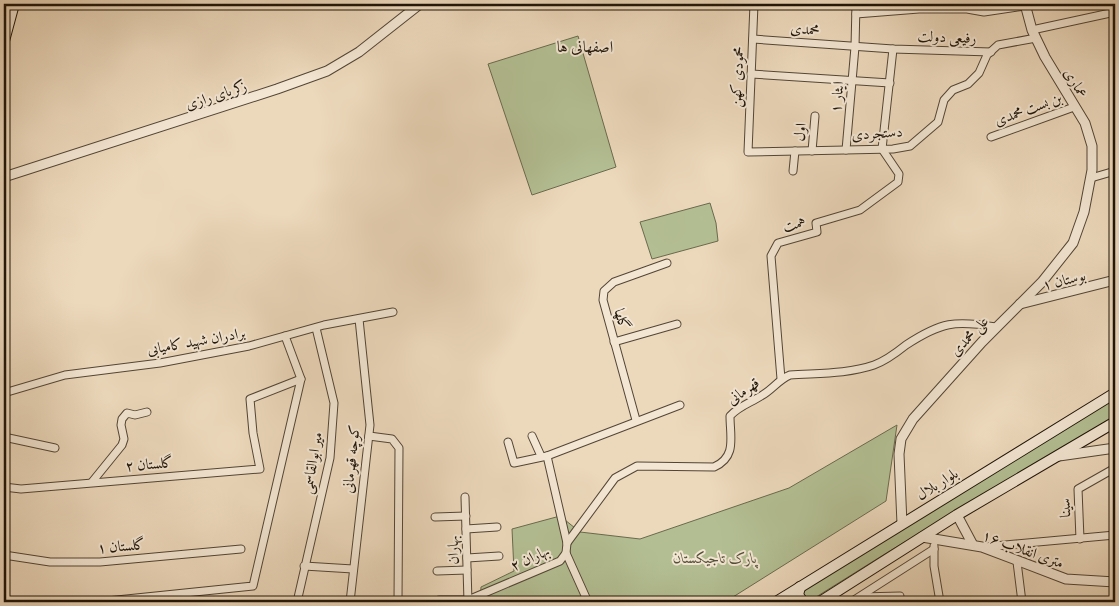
<svg xmlns="http://www.w3.org/2000/svg" width="1119" height="606" viewBox="0 0 1119 606" font-family="'Libre Bodoni',Amiri,serif">
	<style>
		.green { fill: #b3bf93; stroke: #696a4e }
		.lines { fill: none; stroke-linecap: round; stroke-linejoin: round }
		.minor-casing { stroke: #524536; stroke-width: 9 }
		.tertiary-casing { stroke: #524536; stroke-width: 11 }
		.secondary-casing { stroke: #1f1409; stroke-width: 12 }
		.minor { stroke: #f3e6d3; stroke-width: 7 }
		.tertiary { stroke: #f3e6d3; stroke-width: 9 }
		.secondary { stroke: #f3e6d3; stroke-width: 10 }
		.labels { text-anchor: middle; stroke-width: 4; stroke-linejoin: round; paint-order: stroke }
		.street-label { font-size: 15px; fill: #1f1409; stroke: #f3e6d3 }
		.park-label { font-size: 15px; font-style: italic; fill: #535039; stroke: #f3e6d3 }
		.neighbourhood-label { font-size: 16px; fill: #1f1409; stroke: #f3e6d3 }
	</style>
	<rect width="100%" height="100%" fill="#ecd8bb"/>
	<filter id="stains"><feTurbulence type="fractalNoise" baseFrequency=".004" numOctaves="4"/><feColorMatrix values="0 0 0 0 .2 0 0 0 0 .09 0 0 0 0 .02 0 0 0 .5 -.17"/></filter>
	<radialGradient id="worn" r=".72"><stop offset=".6" stop-color="#630" stop-opacity="0"/><stop offset="1" stop-color="#630" stop-opacity=".3"/></radialGradient>
	<g class="green">
		<path d="M578 36 616 167 532 195 488 64Z"/>
		<path d="M710 203 716 223 718 241 652 259 640 222Z"/>
		<path d="M1115 398V416L888 552 808 602H785Z"/>
		<path d="M897 425 886 501 725 602H480L481 587 514 571 512 529 560 516 580 532 640 539 789 488Z"/>
	</g>
	<g class="lines">
		<defs>
			<g id="minor">
				<path d="M754 4 748 152 893 149 910 146 938 122 944 100 953 90 968 84 979 73 987 55 998 45 1036 38"/>
				<path d="M856 14 919 9H967L984 12 1025 6"/>
				<path d="M1032 30 1115 12"/>
				<path d="M753 39 893 49 991 52"/>
				<path d="M751 74 890 83"/>
				<path d="M991 137 1074 107"/>
				<path d="M846 150 855 47 856 4"/>
				<path d="M812 151 815 116"/>
				<path d="M793 171 795 151"/>
				<path d="M1091 178 1115 171"/>
				<path d="M614 342 677 324"/>
				<path d="M781 379 771 256 778 243 817 232 816 223 860 210 898 182 899 174 882 149 893 49"/>
				<path d="M4 393 65 375 160 363 249 346 324 325 393 312"/>
				<path d="M636 420 603 300 604 291 614 282 667 263"/>
				<path d="M369 436 392 439 399 448 398 602"/>
				<path d="M532 436 541 456"/>
				<path d="M4 437 55 448"/>
				<path d="M508 442 514 463 547 456 680 405"/>
				<path d="M92 482 122 445 124 439 121 425 122 419 127 413 135 415 147 412"/>
				<path d="M4 487 21 489 260 469 253 433 250 399 301 379"/>
				<path d="M465 497 468 602"/>
				<path d="M435 517 466 516"/>
				<path d="M466 529 497 527"/>
				<path d="M1080 539 1078 489 1115 468"/>
				<path d="M567 543 615 478 637 466 714 467C737 457 730 437 730 416 739 406 750 403 761 396 772 390 778 380 790 375 817 373 848 374 874 365 885 361 896 353 906 345 941 322 955 320 996 327"/>
				<path d="M934 546V566L940 602"/>
				<path d="M984 547 1115 535"/>
				<path d="M566 553 588 602"/>
				<path d="M4 555 50 562H100L241 549"/>
				<path d="M467 558 499 556"/>
				<path d="M1017 562 1022 602"/>
				<path d="M304 566 353 569"/>
				<path d="M437 571 467 570"/>
				<path d="M1114 582V602"/>
				<path d="M861 597 900 596"/>
				<path d="M439 600H468L560 561 566 553 567 543 547 456"/>
				<path d="M107 601 253 586 301 379 285 336"/>
				<path d="M297 602 330 458 334 403 316 328"/>
				<path d="M350 602 370 425 359 319"/>
				<path d="M851 602 934 549"/>
			</g>
			<g id="tertiary">
				<path d="M4 177 277 89 327 71 359 52 420 4"/>
				<path d="M1020 304 1115 280"/>
				<path d="M1059 456 1115 448"/>
				<path d="M957 515 973 545"/>
				<path d="M902 524 899 454 901 439 913 419 982 342 1042 282 1073 243 1084 212 1092 170V146L1085 123 1045 57 1032 30 1025 4"/>
				<path d="M922 537 982 547 1066 579 1115 582"/>
			</g>
			<g id="secondary">
				<path d="M4 41 14 4"/>
				<path d="M800 587 798 595 803 602"/>
				<path d="M776 602 1115 393"/>
				<path d="M820 602 957 515 1115 422"/>
			</g>
		</defs>
		<use href="#minor" class="minor-casing"/>
		<use href="#tertiary" class="tertiary-casing"/>
		<use href="#secondary" class="secondary-casing"/>
		<use href="#minor" class="minor"/>
		<use href="#tertiary" class="tertiary"/>
		<use href="#secondary" class="secondary"/>
	</g>
	<g class="labels">
		<g class="street-label">
			<text transform="translate(805 29) rotate(5)" y="5">محمدی</text>
			<text transform="translate(947 37) rotate(2)" y="5">رفیعی دولت</text>
			<text transform="translate(737 77) rotate(-87)" y="5">محمودی کهن</text>
			<text transform="translate(1076 83) rotate(59)" y="5">عماری</text>
			<text transform="translate(216 95) rotate(-18)" y="5">زکریای رازی</text>
			<text transform="translate(837 97) rotate(-85)" y="5">۱ ایثار</text>
			<text transform="translate(1028 109) rotate(-20)" y="5">بن بست محمدی</text>
			<text transform="translate(800 132) rotate(-84)" y="5">اول</text>
			<text transform="translate(877 133) rotate(-4)" y="5">دستجردی</text>
			<text transform="translate(794 224) rotate(-16)" y="5">همت</text>
			<text transform="translate(1064 280) rotate(-14)" y="5">بوستان ۱</text>
			<text transform="translate(622 319) rotate(74)" y="5">گلها</text>
			<text transform="translate(969 336) rotate(-47)" y="5">علی محمدی</text>
			<text transform="translate(196 341) rotate(-10)" y="5">برادران شهید کامیابی</text>
			<text transform="translate(743 391) rotate(-35)" y="5">قهرمانی</text>
			<text transform="translate(351 459) rotate(-84)" y="5">کوچه قهرمانی</text>
			<text transform="translate(312 463) rotate(-80)" y="5">میر ابوالقاسمی</text>
			<text transform="translate(149 464) rotate(-5)" y="5">گلستان ۲</text>
			<text transform="translate(937 484) rotate(-32)" y="5">بلوار بلال</text>
			<text transform="translate(1065 508) rotate(-92)" y="5">سینا</text>
			<text transform="translate(121 546) rotate(-5)" y="5">گلستان ۱</text>
			<text transform="translate(1023 549) rotate(20)" y="5">۱۶ متری انقلاب</text>
			<text transform="translate(453 550) rotate(-91)" y="5">بهاران</text>
			<text transform="translate(530 558) rotate(-24)" y="5">بهاران ۲</text>
		</g>
		<g class="park-label">
			<text x="715" y="563">پارک تاجیکستان</text>
		</g>
		<g class="neighbourhood-label">
			<text x="585" y="52">اصفهانی ها</text>
		</g>
	</g>
	<rect width="1119" height="606" fill="none" stroke="#ecd8bb" stroke-width="20"/>
	<rect x="5" y="5" width="1109" height="596" fill="none" stroke="#1f1409" stroke-width="2.5"/>
	<rect x="10" y="10" width="1099" height="586" fill="none" stroke="#1f1409"/>
	<rect width="100%" height="100%" filter="url(#stains)"/>
	<rect width="100%" height="100%" fill="url(#worn)"/>
</svg>
